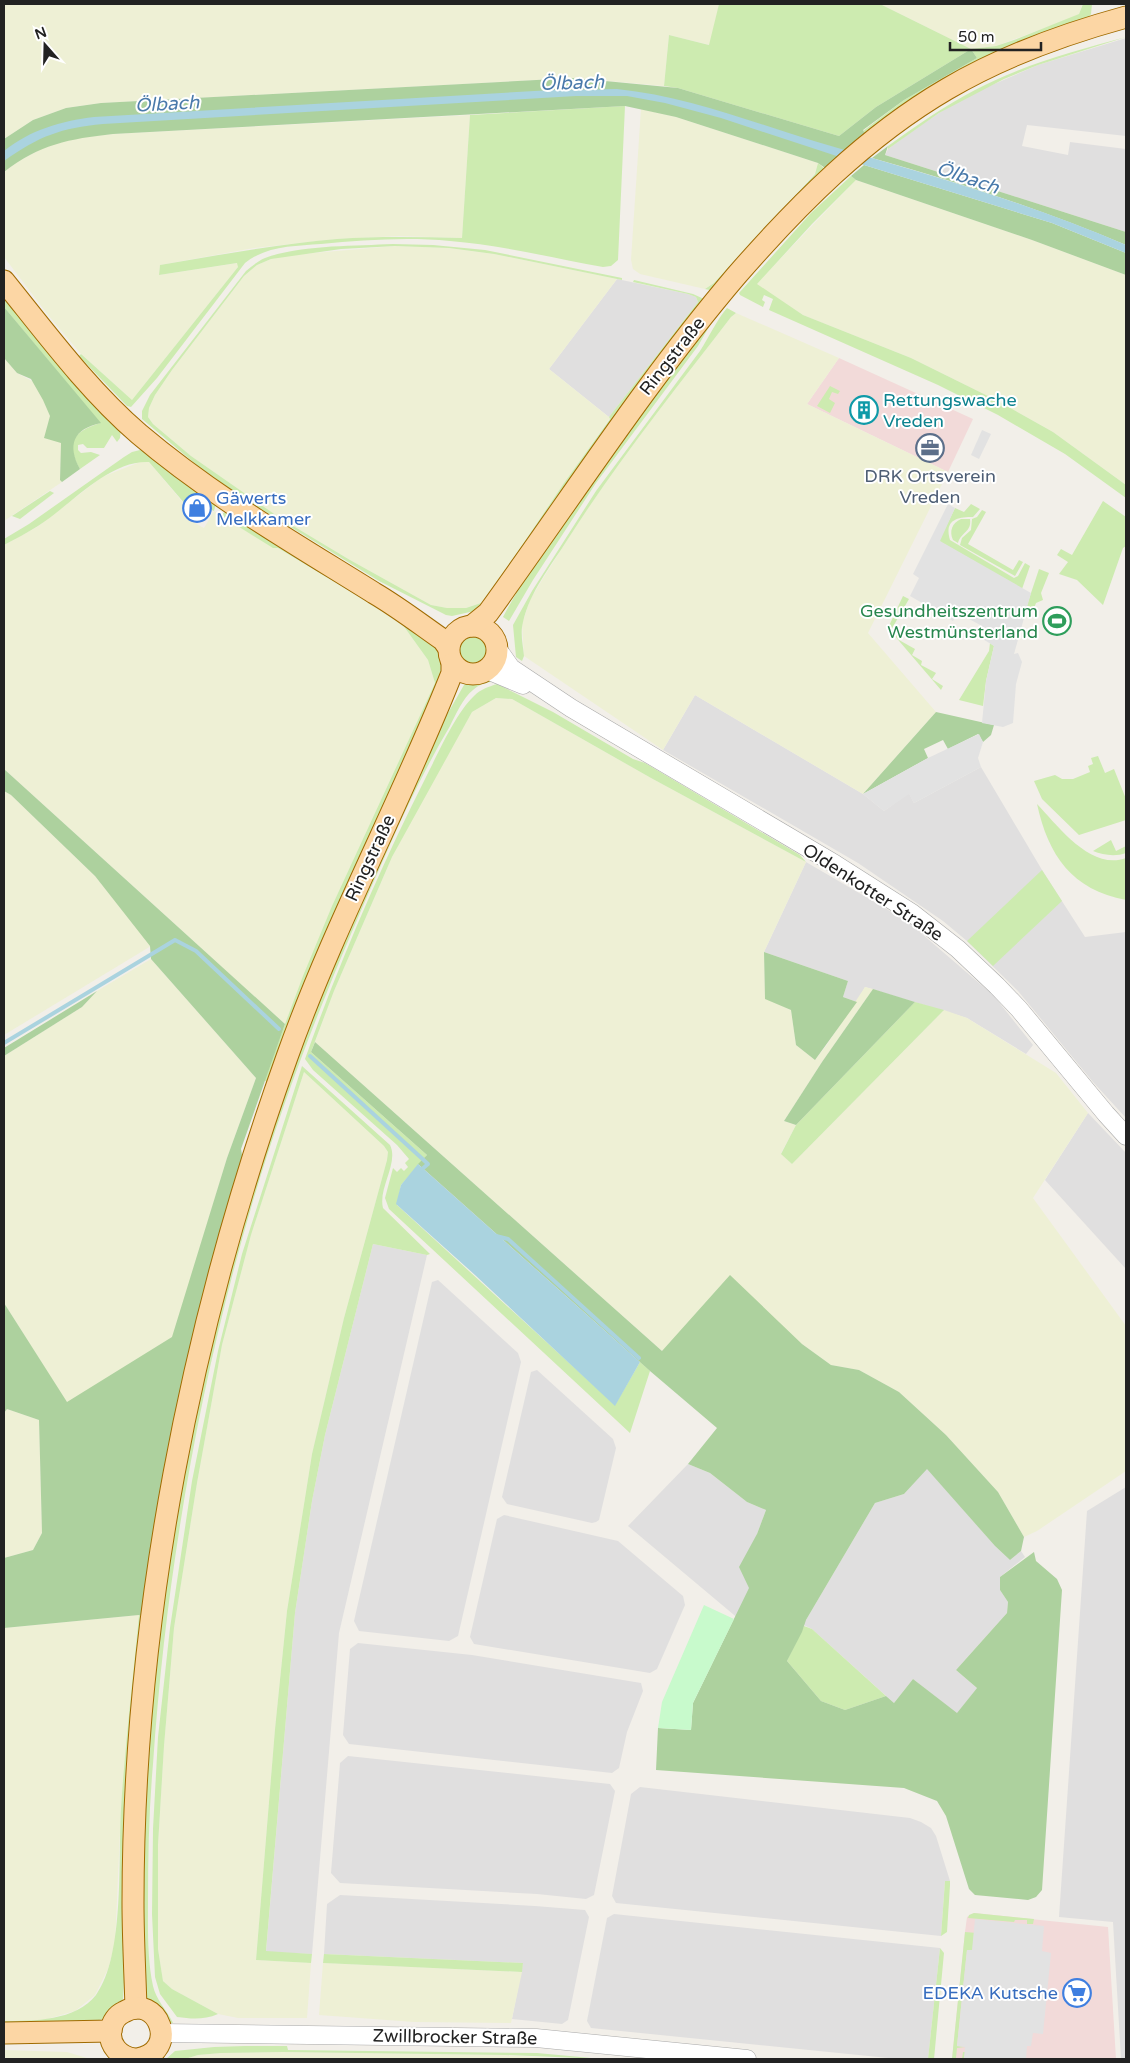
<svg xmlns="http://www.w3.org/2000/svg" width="1130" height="2063" viewBox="0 0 1130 2063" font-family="'Varela Round',sans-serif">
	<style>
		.residential { fill: #e0dfdf }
		.commercial { fill: #f2dad9 }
		.farmland { fill: #eef0d5 }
		.grass { fill: #cdebb0 }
		.forest { fill: #add19e }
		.park { fill: #c8facc }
		.parking { fill: #e2e2e2 }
		.water { fill: #aad3df }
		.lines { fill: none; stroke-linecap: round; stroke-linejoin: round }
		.stream { stroke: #aad3df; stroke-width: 4 }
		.minor-casing { stroke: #a9a9a9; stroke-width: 19 }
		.major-casing { stroke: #a06b00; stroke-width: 23 }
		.minor { stroke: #fff; stroke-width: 18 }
		.major { stroke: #fcd6a4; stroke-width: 21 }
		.labels { text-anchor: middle; stroke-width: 4; stroke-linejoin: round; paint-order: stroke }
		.street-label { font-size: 18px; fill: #222; stroke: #fff }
		.culture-label { font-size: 18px; fill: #0d838f; stroke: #fff; text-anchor: start }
		.service-label { font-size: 18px; fill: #4e5e75; stroke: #fff }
		.shop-label { font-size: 18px; fill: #366cbe; stroke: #fff; text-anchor: start }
		.leisure-label { font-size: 18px; fill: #27864d; stroke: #fff; text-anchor: end }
		.water-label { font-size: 19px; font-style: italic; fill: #4a7aab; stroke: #fff }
	</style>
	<rect width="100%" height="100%" fill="#f2efe9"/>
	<g class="residential">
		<path d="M1126 38V136L1027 125 1022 146 1068 155 1070 142 1126 149V232L885 155 888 149 910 133 939 113 971 94 1038 65Z"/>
		<path d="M617 279 688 294 696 297 698 302 609 417 549 369Z"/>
		<path d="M695 695 863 794 884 811 909 793 914 803 981 767 1042 870 1085 937 1126 932V1118L1093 1082 1018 991 967 941 943 921 858 863 663 750Z"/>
		<path d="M806 862 907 921 994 996 1033 1045 1026 1054 967 1018 865 987 857 1002 843 997 848 981 764 952Z"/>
		<path d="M1088 1113 1126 1153V1269L1045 1180Z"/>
		<path d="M373 1244 427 1255 339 1633 312 1954 266 1952 295 1613 312 1501 325 1435Z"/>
		<path d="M438 1280 518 1353 521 1362 458 1636 449 1641 359 1631 354 1621 432 1282Z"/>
		<path d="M537 1370 613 1439 616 1448 599 1520 596 1522 592 1523 507 1504 502 1497 531 1372Z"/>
		<path d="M688 1464 710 1473 747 1502 766 1510 757 1534 806 1620 875 1503 904 1494 927 1468 995 1546 1010 1560 1021 1551 1025 1557 1000 1577V1590L1008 1602 1007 1613 956 1670 977 1688 957 1714 913 1679 894 1703 812 1629 774 1611 740 1620 628 1526Z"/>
		<path d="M1126 1487V2059H1121L1113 1922 1059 1917 1087 1511Z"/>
		<path d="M504 1515 618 1541 683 1596 685 1605 657 1669 650 1673 474 1644 470 1637 497 1519Z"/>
		<path d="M358 1643 472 1655 641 1683 643 1691 627 1732 619 1768 612 1773 349 1744 343 1735 350 1649Z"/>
		<path d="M348 1756 610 1784 615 1791 594 1895 586 1899 537 1894 340 1883 331 1873 340 1763Z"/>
		<path d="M640 1787 910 1818 921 1822 931 1828 936 1836 950 1881H945L941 1936 616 1903 612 1896 631 1794Z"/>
		<path d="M340 1895 535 1906 585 1910 589 1917 568 2020 562 2024 512 2019 523 1963 324 1954 327 1904Z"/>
		<path d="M614 1914 940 1948 928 2059H898L591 2028 587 2021 607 1918Z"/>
	</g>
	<g class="commercial">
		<path d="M839 358 973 419 948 472 807 404Z"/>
		<path d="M974 1913 1108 1927 1116 2059H952L965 1932 967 1917Z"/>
	</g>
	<g class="farmland">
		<path d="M4 4H719L710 45 669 35 664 86 574 78 101 103 66 108 33 120 4 139Z"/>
		<path d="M880 4H1081L1082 5 1079 14 1066 20 996 46 971 49Z"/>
		<path d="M641 109 676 117 818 163 815 173 714 283 705 289 640 274 633 269 631 260Z"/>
		<path d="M470 115 462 238 399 236 337 239 254 248 160 265 159 275 238 263V267L132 400 81 354 48 315 4 257V172L17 162 45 147 73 138 113 134Z"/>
		<path d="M856 180 1032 240 1126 275V485L1053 432 996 400 911 358 803 315 756 284Z"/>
		<path d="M395 246 449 248 494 254 617 279 549 369 610 418 564 483 484 602 466 608H447L431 605 350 560 280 518 191 456 153 424 148 417 149 408 155 395 172 370 244 276 257 265 271 259 290 255Z"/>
		<path d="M736 313 839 358 807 404 948 472 868 633 936 712 863 794 695 695 663 750 524 656 522 624 530 600 542 580 581 518 624 455 664 401 731 317Z"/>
		<path d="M4 358 17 373 63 398 60 480 62 482 4 521Z"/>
		<path d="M140 462H149L191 512 197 515 193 522 204 528 214 511 272 547 278 548 400 621 428 660 435 683 332 906 285 1024 4 769V545L37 527 102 477Z"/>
		<path d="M496 698 512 699 651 778 806 862 764 952 765 998 791 1010 796 1045 815 1060 826 1046 865 987 873 989 822 1062 784 1121 796 1125 781 1153 792 1164 944 1010 967 1018 1056 1073 1088 1113 1033 1198 1126 1326V1471L1037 1531 1024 1537 998 1492 946 1435 899 1392 859 1370 831 1365 802 1344 662 1351 315 1042 334 991 392 857 425 793 472 712Z"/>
		<path d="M4 791 11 795 95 876 151 946 4 1035Z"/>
		<path d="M151 959 256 1078 227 1158 173 1337 67 1403 4 1303V1056L82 1007 97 991Z"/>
		<path d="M304 1072 384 1146 388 1152 387 1160 344 1318 312 1454 287 1611 275 1729 256 1960 311 1963 307 2018H238L218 2014 172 1989 163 1981 158 1949V1845L164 1746 174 1628 197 1483 222 1345 251 1235Z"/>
		<path d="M7 1409 39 1420 42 1533 33 1550 4 1558V1413Z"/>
		<path d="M139 1615 121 1809 115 1944 108 1969 95 1995 75 2011 40 2021H4V1628Z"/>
		<path d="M323 1963 522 1972 511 2023 414 2022 319 2015Z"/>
		<path d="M4 2050 67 2052 90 2059H4Z"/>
		<path d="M283 2052 505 2055 570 2059H185L198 2055 221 2053Z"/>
	</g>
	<g class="grass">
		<path d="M719 4H880L971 49 996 46 1014 40 1079 14 1083 4H1092L1091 14 1087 20 867 137 863 131 904 100 977 58 971 49 876 107 839 136 678 88 664 86 669 35 709 45Z"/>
		<path d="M1126 37 1038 65 1004 79 939 113 888 149V146C916 126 944 106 975 90 1022 65 1075 51 1126 37Z"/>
		<path d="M625 106 618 260 611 266 603 267C552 258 501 245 450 241 407 237 363 240 321 244 294 246 266 246 245 263L157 378 131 407 127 406 79 356 81 354 132 400 238 267 237 263 159 275 160 265C219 255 277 244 337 239 378 236 420 237 462 238L470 115Z"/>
		<path d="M818 163 826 170 714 291 705 289 714 283 815 174Z"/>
		<path d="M851 176 856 180 812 224 757 284 803 315 911 358 996 400 1053 432 1126 485V498L1065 454 998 415 938 385 769 310 773 299 764 295 762 300 765 302 763 307 740 295 739 293 811 213Z"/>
		<path d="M393 244 433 245 485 250 622 278V280L494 254 449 248 395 246 341 249 271 259 257 265 244 276 172 370 155 395 149 408 148 417 153 424 191 456 280 518 350 560 431 605 447 608H466L484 602 564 483 610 419 609 417 698 302 696 297 688 294 633 282 634 280 693 294 704 299 488 608 452 616 446 615 379 581 248 501 199 467 142 419V411L150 395 246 271C252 266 258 261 265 258 300 245 355 246 393 244Z"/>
		<path d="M4 293 121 428 120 438 117 442 112 435 104 448H87L83 444 78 445V450L81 453 91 452 100 455 80 469C65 442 73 432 100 423L4 307Z"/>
		<path d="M727 308 736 313 731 317C674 391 616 463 566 542 550 567 530 592 523 622 520 633 523 645 524 656L522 661 516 657 513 625 532 591 596 491 700 351C709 337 716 321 727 308Z"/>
		<path d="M717 313 698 346 596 483 533 580 509 621 503 617C561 508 642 412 717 313Z"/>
		<path d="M830 386 840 391 838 394 832 392 829 399 835 403 830 413 817 406Z"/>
		<path d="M140 450 147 451 216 503 214 511 197 503 192 512 149 462C108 460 70 506 38 526 27 533 15 539 4 545V539L29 524 124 457 132 452Z"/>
		<path d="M50 491 54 493 20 519 12 516Z"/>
		<path d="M1103 501 1126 517V546L1123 548 1103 605 1077 580 1059 574 1068 562 1057 555 1061 549 1072 555Z"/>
		<path d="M971 504 980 509 973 517C957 517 944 520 950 540L1014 578 1018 576 1025 563 1030 566 1022 589 939 541 955 508 964 512Z"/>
		<path d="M982 510 986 512 968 544 1013 570 1019 560 1023 562 1015 576 960 545 962 538 971 530 972 519 977 517Z"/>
		<path d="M227 511 443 647 447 668 271 1083 256 1078 264 1080 303 976 332 906 435 683 428 660 400 621 278 548H273L220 515Z"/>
		<path d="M961 519H970C972 532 961 532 958 543L953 540C949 531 952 523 961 519Z"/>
		<path d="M1039 569 1049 573 1041 593 1043 600 1036 603 1033 611 1026 608Z"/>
		<path d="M903 596 909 599 891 630 901 636 899 640 915 649 912 655 922 661 921 665 936 673 932 679 943 686 941 690 888 628Z"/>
		<circle cx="473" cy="650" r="17"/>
		<path d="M990 643 994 646 986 681 983 706 959 700 989 651Z"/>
		<path d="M487 676 500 680C490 682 480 683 473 690 463 698 456 714 450 726 427 765 407 806 389 847 337 963 289 1080 253 1201 199 1384 166 1574 153 1764 149 1809 148 1855 148 1900 148 1928 147 1958 153 1986 156 2000 167 2010 173 2023H167L147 2001 141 1971 138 1908 151 1679 204 1355 293 1054 417 767 464 685 472 680Z"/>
		<path d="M497 684 553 712 633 759 645 763 800 855 806 862 651 778 512 699 496 698 472 712 392 857 334 991 311 1052 427 1155 401 1185 397 1205 615 1405 640 1362 650 1371 630 1433 389 1209 385 1198 393 1168 397 1172 401 1168 404 1171 408 1167 405 1163 409 1159 397 1145 313 1070 305 1059C339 963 380 868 426 777 438 754 455 714 474 696 481 689 488 687 497 684Z"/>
		<path d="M1098 756 1105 773 1114 769 1126 799V820L1079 835 1042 799 1034 781 1055 775 1062 779H1073L1090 772 1088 766 1093 764 1091 758Z"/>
		<path d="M1037 804C1058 826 1091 871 1126 858V900C1072 890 1048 855 1037 804Z"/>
		<path d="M1111 840 1116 851 1126 846V853C1115 857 1103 855 1093 851Z"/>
		<path d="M1042 870 1062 901 993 966 967 941Z"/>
		<path d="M915 1002 944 1010 792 1164 781 1154 796 1125Z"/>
		<path d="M302 1066 390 1145C399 1163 378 1188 383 1208L430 1254 427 1255 373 1244 325 1435 312 1501 295 1613 266 1951 312 1954 311 1963 256 1960 275 1729 287 1611 312 1454 344 1318 387 1160 388 1152 384 1146 304 1072 251 1235 222 1345 197 1483 174 1628 164 1746 158 1845V1949L163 1981 172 1989 218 2014C204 2020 192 2019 177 2017L160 1994 155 1977 152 1914 153 1829 158 1737 170 1628 192 1481 218 1351 242 1254Z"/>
		<path d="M139 1615 146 1617 123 1999C120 2006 116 2012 109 2016 90 2028 28 2025 4 2026V2021C33 2021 76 2021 96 1995 125 1955 118 1858 121 1809 125 1744 133 1680 139 1615Z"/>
		<path d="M804 1626 812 1629 886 1696 845 1710 821 1701 787 1661Z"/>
		<path d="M945 1881H950V1885L947 1932 941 1936Z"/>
		<path d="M974 1913 1034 1919 1033 1924H1027V1920H1015L1014 1922 968 1918 969 1915Z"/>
		<path d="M965 1932 977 1933 975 1951 967 1950 957 2046 965 2047 957 2048 956 2058 962 2059 963 2052H965L964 2059H952Z"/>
		<path d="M940 1948 944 1953 934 2059H928Z"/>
		<path d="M324 1954 523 1963 522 1972 323 1963Z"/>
		<path d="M245 2046H287L288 2050 537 2053 602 2059 505 2055 283 2052 221 2053 198 2055 185 2059H166L175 2051 214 2047Z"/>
	</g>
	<g class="forest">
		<path d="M971 49 977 58 904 100 863 130 865 134 825 168 818 163 676 117 625 106 113 134C69 139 40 144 4 172V139L33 120 66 108 101 103 574 78 678 88 839 136 876 107Z"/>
		<path d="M888 146 885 155 1126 232V245C1044 210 958 182 872 158Z"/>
		<path d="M864 165 1052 223 1126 253V275L1032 240 856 180 851 176Z"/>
		<path d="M4 307 101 423C73 429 67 445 80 469L62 482 60 480 61 443 44 438 50 416 43 400 31 379 17 373 4 358Z"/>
		<path d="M936 712 994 725 991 735 983 742 978 734 948 749 943 740 924 749 928 758 863 794Z"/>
		<path d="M4 769 285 1024 241 1149 243 1161 146 1617 139 1615 4 1628V1558L33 1550 42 1533 39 1420 7 1409 4 1413V1303L67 1402 172 1337 227 1158 256 1078 151 959 150 946 95 876 11 795 4 791Z"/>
		<path d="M764 952 848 981 843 997 857 1002 815 1060 796 1045 791 1010 765 999Z"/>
		<path d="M873 989 915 1002 796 1125 784 1121 822 1062Z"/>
		<path d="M97 991 82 1007 4 1056V1048Z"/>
		<path d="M315 1042 662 1351 730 1275 802 1344 831 1365 859 1370 899 1392 946 1435 998 1492 1024 1537 1021 1551 1010 1560 995 1546 927 1469 904 1494 875 1503 806 1620 802 1632 787 1661 821 1701 845 1710 886 1696 894 1703 913 1679 957 1713 977 1688 956 1670 1007 1613 1008 1602 1000 1590V1577L1034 1552 1036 1561 1057 1579 1062 1590 1042 1890 1036 1897 1028 1900 975 1895 969 1889 946 1816 937 1801 904 1788 656 1770 658 1728 691 1730 693 1703 749 1588 739 1567 757 1534 766 1510 747 1502 710 1473 688 1464 717 1428 650 1371 418 1164 427 1155 311 1052Z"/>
	</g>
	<path class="park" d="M704 1605 734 1619 693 1703 691 1730 658 1728 662 1702Z"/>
	<g class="parking">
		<path d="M982 430 991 434 979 459 971 455Z"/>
		<path d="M948 504 955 508 940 541 1031 593 1014 654 1018 653 1022 662 1016 684 1013 723 1003 727 982 723 986 681 994 646 978 636 982 626 958 613 953 621 910 596 919 578 913 574Z"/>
		<path d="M979 734 983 742 978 758 981 767 914 803 909 794 884 811 863 794 928 758Z"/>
		<path d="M975 1919 1044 1926 1042 1951 1051 1953 1043 2034 1033 2033 1031 2046H1027L1026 2059H964L965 2047 957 2046 967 1950H972Z"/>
	</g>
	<g class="water">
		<path d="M617 89C685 96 749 121 814 141 919 172 1025 201 1126 245V253L1052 223 864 165 721 118 665 103 627 96H576L103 124C61 128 39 136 4 161V151C30 130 61 121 94 117L552 90Z"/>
		<path d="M418 1164 640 1362 615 1406 475 1275 396 1204 401 1185Z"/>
	</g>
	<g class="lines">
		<g class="stream">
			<path d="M4 1043 175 940 196 951 279 1029"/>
			<path d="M310 1056 428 1164 421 1170"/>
			<path d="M496 1236 508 1239 639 1358"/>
		</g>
		<defs>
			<g id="minor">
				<path d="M497 648 511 668 571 708 835 864 912 913 958 949 997 986 1019 1009 1106 1114 1126 1136"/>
				<path d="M487 670 523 685"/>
				<path d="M162 2033 536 2038 747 2059"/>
			</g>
			<g id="major">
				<path d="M4 281C46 333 88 390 139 434 212 496 294 543 374 593 398 607 420 624 443 640L448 647"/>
				<circle cx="473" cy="650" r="24"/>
				<path d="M472 626 488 613C570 500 645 383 736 276 798 205 865 137 947 89 1003 56 1064 34 1126 17"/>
				<path d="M136 2008C135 1973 133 1938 133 1903 133 1619 191 1324 287 1057 334 925 401 802 452 673V664"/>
				<path d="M4 2033 111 2031"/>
				<path d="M134 2059C120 2057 108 2045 111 2030 112 2022 117 2015 124 2012 158 1992 181 2052 137 2059"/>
			</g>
		</defs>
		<use href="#minor" class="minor-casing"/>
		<use href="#major" class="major-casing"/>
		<use href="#minor" class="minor"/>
		<use href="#major" class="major"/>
	</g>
	<defs>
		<symbol id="building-ring" viewBox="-11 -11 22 22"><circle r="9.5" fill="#fff" stroke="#0f9aa8" stroke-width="1.5"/><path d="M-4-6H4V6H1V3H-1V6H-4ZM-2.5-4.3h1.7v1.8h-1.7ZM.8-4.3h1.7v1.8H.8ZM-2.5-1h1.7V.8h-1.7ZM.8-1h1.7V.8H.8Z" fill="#0f9aa8"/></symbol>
		<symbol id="office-ring" viewBox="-11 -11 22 22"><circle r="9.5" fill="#fff" stroke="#5c6f8a" stroke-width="1.5"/><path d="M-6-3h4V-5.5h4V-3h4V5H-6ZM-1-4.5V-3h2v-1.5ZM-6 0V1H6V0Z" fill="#5c6f8a"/></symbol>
		<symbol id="shop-ring" viewBox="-11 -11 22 22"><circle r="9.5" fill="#fff" stroke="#3f7fe0" stroke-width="1.5"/><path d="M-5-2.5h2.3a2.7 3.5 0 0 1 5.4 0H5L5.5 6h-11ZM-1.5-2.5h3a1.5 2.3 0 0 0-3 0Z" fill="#3f7fe0"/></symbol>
		<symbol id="stadium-ring" viewBox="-11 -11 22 22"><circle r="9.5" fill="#fff" stroke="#2e9e5b" stroke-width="1.5"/><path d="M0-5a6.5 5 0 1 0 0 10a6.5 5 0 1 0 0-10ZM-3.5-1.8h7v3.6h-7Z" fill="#2e9e5b"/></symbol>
		<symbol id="supermarket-ring" viewBox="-11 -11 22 22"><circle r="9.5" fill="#fff" stroke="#3f7fe0" stroke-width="1.5"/><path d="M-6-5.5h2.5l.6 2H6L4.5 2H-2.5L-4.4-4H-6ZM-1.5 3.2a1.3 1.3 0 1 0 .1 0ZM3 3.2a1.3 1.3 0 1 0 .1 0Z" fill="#3f7fe0"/></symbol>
	</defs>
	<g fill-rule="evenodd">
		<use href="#building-ring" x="848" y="394" width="32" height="32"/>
		<use href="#office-ring" x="914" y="432" width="32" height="32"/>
		<use href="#shop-ring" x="181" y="492" width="32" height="32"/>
		<use href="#stadium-ring" x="1041" y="605" width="32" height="32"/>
		<use href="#supermarket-ring" x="1061" y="1977" width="32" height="32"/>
	</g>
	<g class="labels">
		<g class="street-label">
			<text transform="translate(672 356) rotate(-52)" y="6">Ringstraße</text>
			<text transform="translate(370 858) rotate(-65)" y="6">Ringstraße</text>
			<text transform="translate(873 892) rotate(33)" y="6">Oldenkotter Straße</text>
			<text transform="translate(455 2037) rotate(1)" y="6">Zwillbrocker Straße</text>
		</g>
		<g class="culture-label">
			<text x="883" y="406">Rettungswache<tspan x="883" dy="21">Vreden</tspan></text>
		</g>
		<g class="service-label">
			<text x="930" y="482">DRK Ortsverein<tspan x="930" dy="21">Vreden</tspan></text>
		</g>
		<g class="shop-label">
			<text x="216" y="504">Gäwerts<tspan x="216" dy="21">Melkkamer</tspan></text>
			<text x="1058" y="1999" text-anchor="end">EDEKA Kutsche</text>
		</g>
		<g class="leisure-label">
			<text x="1038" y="617">Gesundheitszentrum<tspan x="1038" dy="21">Westmünsterland</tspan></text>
		</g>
		<g class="water-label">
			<text transform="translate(572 82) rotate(-2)" y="7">Ölbach</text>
			<text transform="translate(167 103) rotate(-3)" y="7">Ölbach</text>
			<text transform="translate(968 177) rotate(19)" y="7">Ölbach</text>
		</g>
	</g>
	<rect width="1130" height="2063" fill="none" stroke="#222222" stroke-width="10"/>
	<g transform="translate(45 45) rotate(340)" stroke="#ffffff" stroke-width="4" paint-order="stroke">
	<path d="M0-4L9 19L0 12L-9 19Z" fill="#222222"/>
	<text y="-8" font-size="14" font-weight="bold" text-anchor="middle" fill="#222222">N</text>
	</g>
	<path d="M950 42v8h91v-8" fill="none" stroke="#222222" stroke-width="2.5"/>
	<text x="958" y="42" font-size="15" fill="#222222" stroke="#ffffff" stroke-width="4" paint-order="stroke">50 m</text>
</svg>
